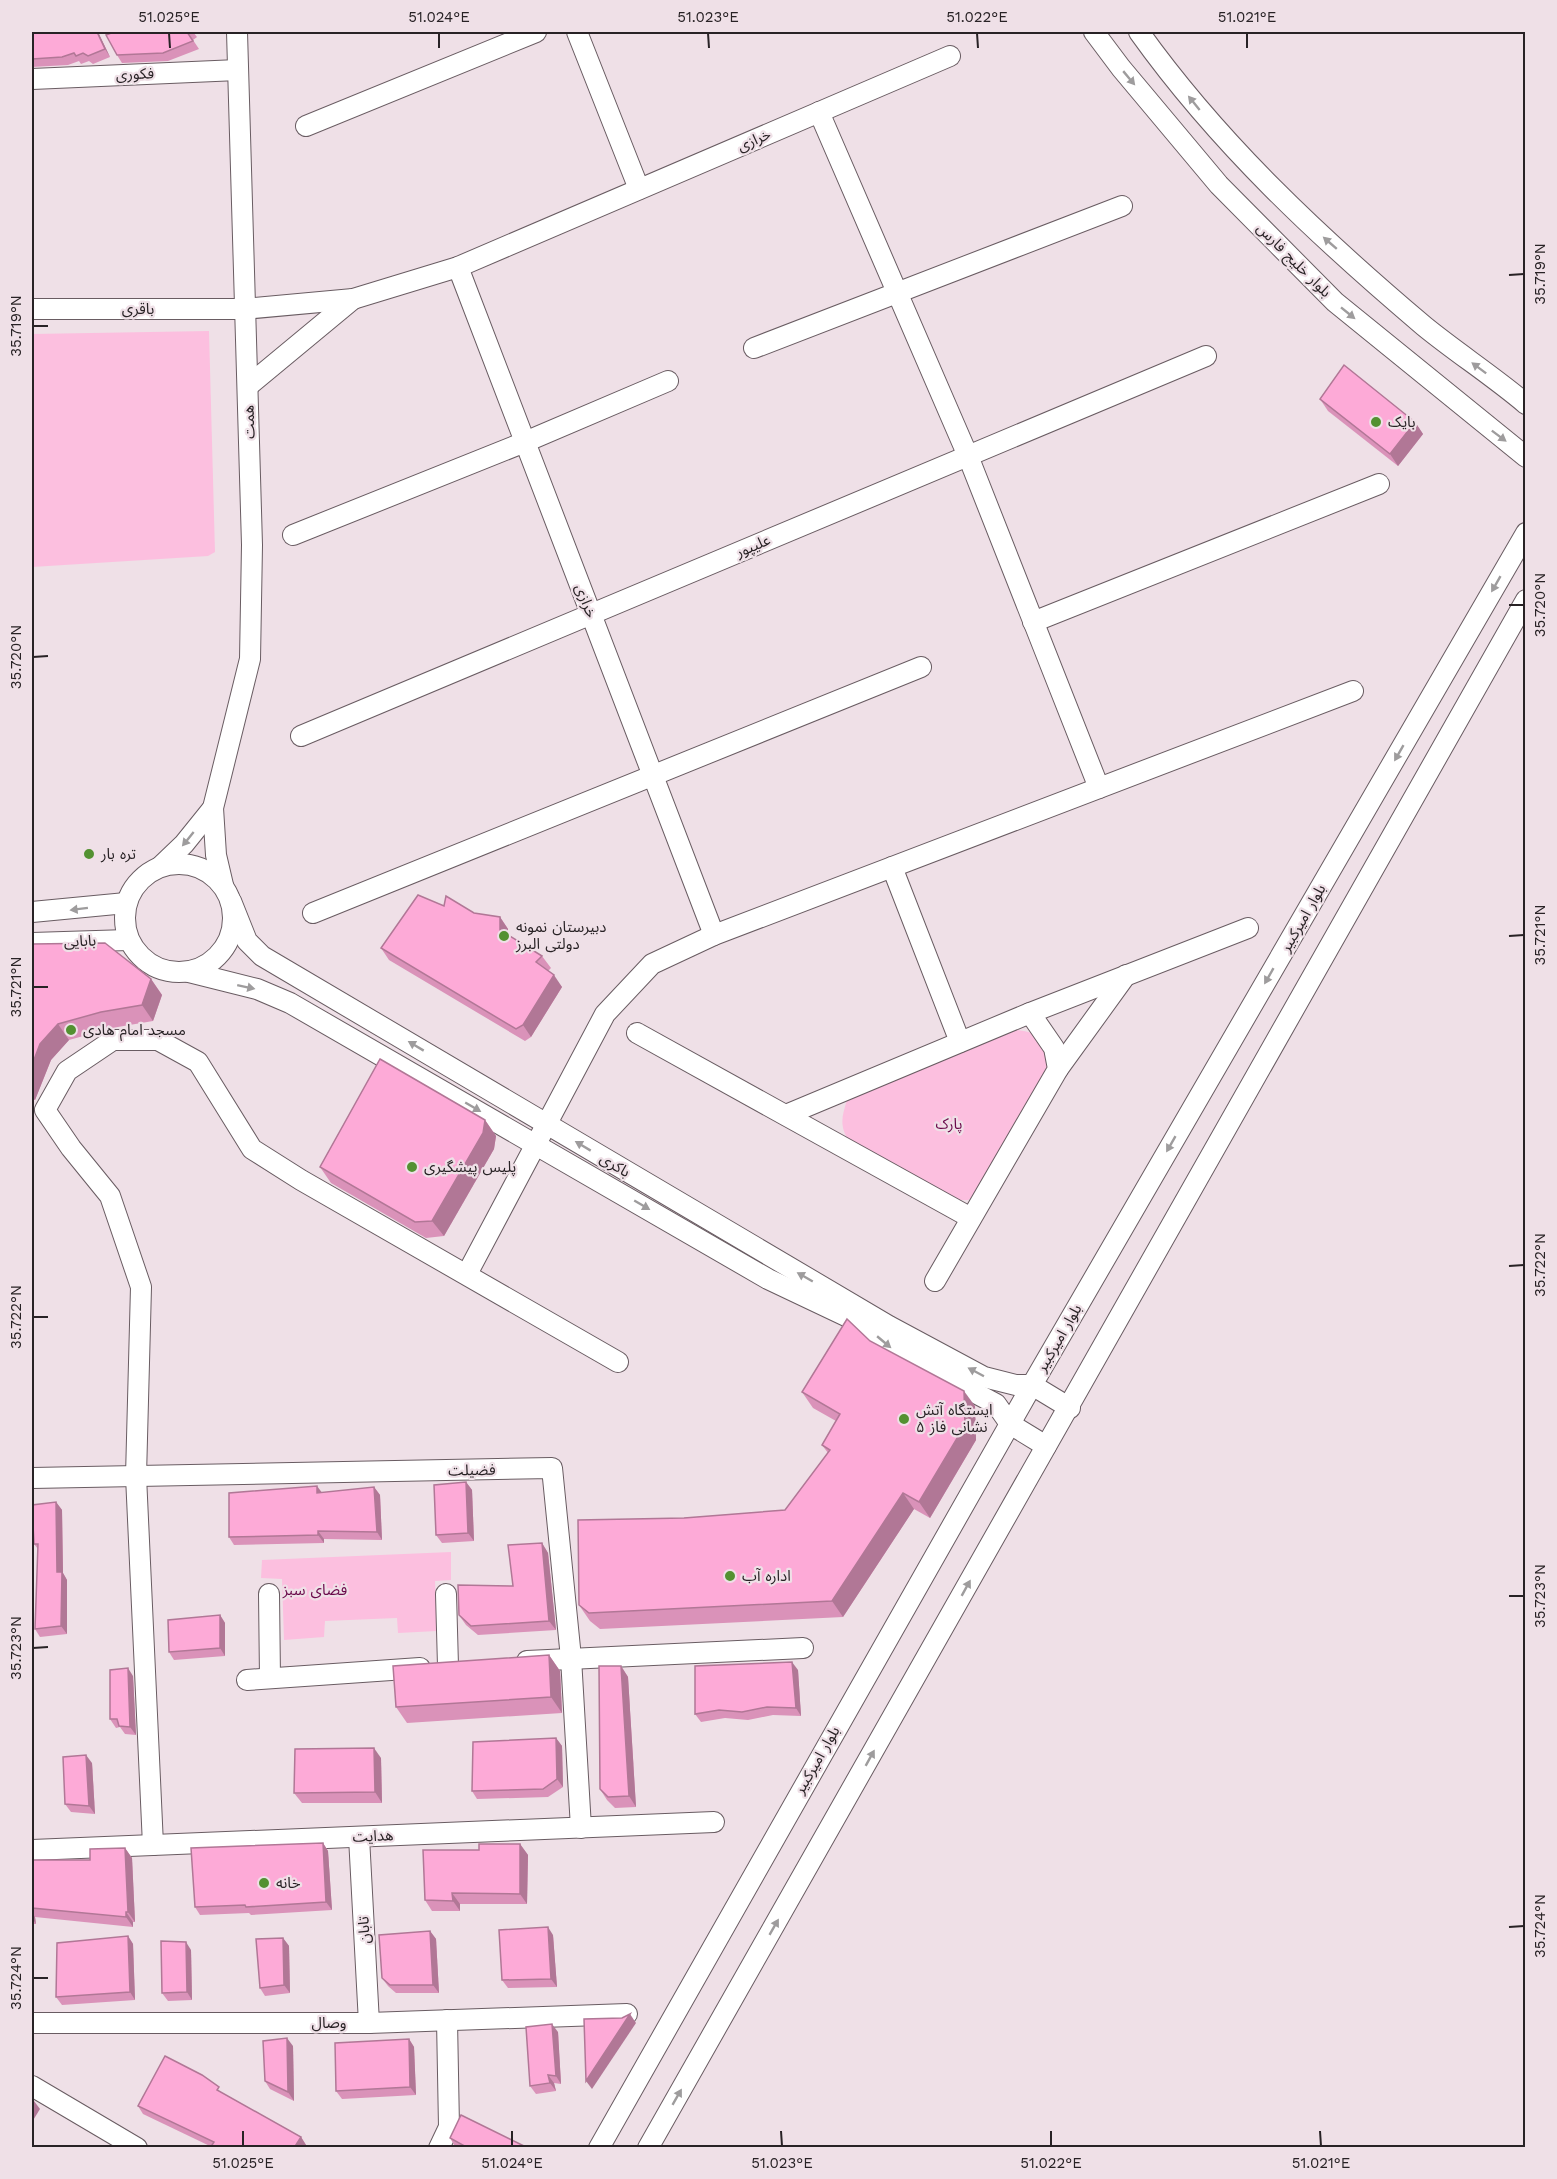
<svg xmlns="http://www.w3.org/2000/svg" width="1557" height="2179" viewBox="0 0 1557 2179" font-family="'Work Sans','Noto Sans Arabic',sans-serif">
	<style>
		.green { fill: #fcbfdf }
		.lines { fill: none; stroke-linecap: round; stroke-linejoin: round }
		.minor-casing { stroke: #695c62; stroke-width: 22 }
		.minor { stroke: #fff; stroke-width: 20 }
		.wall { fill: #da92b9 }
		.shaded-wall { fill: #b17796 }
		.building { fill: #fdaad7; stroke: #b17796; stroke-width: 1.5 }
		.oneway { fill: #9e9c9d }
		.ticks { fill: none; stroke: #282225; stroke-width: 2 }
		.poi-dot { fill: #539131; stroke: #efe0e7; stroke-width: 2 }
		.labels { text-anchor: middle; stroke-width: 4.5; stroke-linejoin: round; paint-order: stroke }
		.street-label { font-size: 15px; fill: #282225; stroke: #efe0e7 }
		.poi-label { font-size: 15px; fill: #282225; stroke: #efe0e7; text-anchor: start }
		.park-label { font-size: 15px; fill: #69084a; stroke: #efe0e7 }
		.neatline { fill: none; stroke: #282225; stroke-width: 2 }
		.ticks-label { font-size: 15px; text-anchor: middle; fill: #282225 }
	</style>
	<rect width="100%" height="100%" fill="#efe0e7"/>
	<g class="green">
		<path d="M209 331 215 552 208 556 32 567V334Z"/>
		<path d="M1017 1030C1045 1033 1043 1044 1053 1067L979 1194 968 1200H956L849 1141C839 1126 842 1116 847 1100Z"/>
		<path d="M451 1552V1580L435 1581 437 1631 398 1633 397 1618 325 1621 324 1637 284 1640 282 1579 261 1578 262 1560Z"/>
	</g>
	<g class="lines">
		<defs>
			<g id="minor">
				<path d="M577 32 639 189"/>
				<path d="M1094 32 1121 68 1219 185 1335 302 1526 457"/>
				<path d="M1139 32C1219 144 1319 237 1424 326 1457 353 1493 376 1526 404"/>
				<path d="M32 79 238 70"/>
				<path d="M819 112 968 456 1099 788"/>
				<path d="M306 126 536 32"/>
				<path d="M458 267 714 935"/>
				<path d="M32 309H244L353 299 458 267 950 56"/>
				<path d="M754 348 1122 206"/>
				<path d="M248 386 353 299"/>
				<path d="M293 535 525 442 668 381"/>
				<path d="M1033 622 1379 484"/>
				<path d="M301 736 1206 356"/>
				<circle cx="179" cy="918" r="54"/>
				<path d="M161 866 184 844 213 808"/>
				<path d="M892 867 960 1042"/>
				<path d="M223 885 216 855 213 808 250 659 252 545 237 32"/>
				<path d="M231 901 247 941 262 956 889 1326 984 1377 1016 1385H1032L1070 1408"/>
				<path d="M32 912 126 903"/>
				<path d="M313 913 921 667"/>
				<path d="M32 943 128 940"/>
				<path d="M189 972 257 989 290 1003 768 1279 865 1325 887 1346 996 1404 1010 1424 1046 1446"/>
				<path d="M637 1033 971 1218"/>
				<path d="M1058 1069 1126 975"/>
				<path d="M786 1115 1030 1013 1248 928"/>
				<path d="M467 1274 605 1014 652 964 714 935 1353 691"/>
				<path d="M935 1281 1058 1069 1054 1048 1030 1013"/>
				<path d="M32 1478 552 1468 571 1658 581 1828"/>
				<path d="M269 1594 270 1678"/>
				<path d="M446 1594 448 1666"/>
				<path d="M527 1661 803 1648"/>
				<path d="M247 1680 420 1668"/>
				<path d="M359 1837 369 2023"/>
				<path d="M153 1845 136 1476 141 1287 110 1196 71 1148 45 1110 67 1071 113 1040H158L198 1062 252 1149 301 1180 618 1362"/>
				<path d="M32 1850 714 1822"/>
				<path d="M32 2023H369L627 2014"/>
				<path d="M32 2086 137 2148"/>
				<path d="M439 2148 449 2127 447 2020"/>
				<path d="M599 2148 1032 1385 1526 533"/>
				<path d="M648 2148 1526 600"/>
			</g>
		</defs>
		<use href="#minor" class="minor-casing"/>
		<use href="#minor" class="minor"/>
	</g>
	<g class="wall">
		<path d="M32 32H98L110 57 93 64 89 61 81 64 79 61 68 65 32 67Z"/>
		<path d="M114 32H193L197 37 193 40 199 49 168 61 122 63 117 55Z"/>
		<path d="M1320 399 1415 422 1423 434 1398 466 1328 411Z"/>
		<path d="M444 906 474 913 500 917 508 929V936L542 956 551 968 548 971 562 987 531 1037 525 1041 389 960 381 948Z"/>
		<path d="M32 944 151 979 162 995 153 1021 112 1028 69 1040 51 1060 35 1100H32Z"/>
		<path d="M485 1120 496 1136 494 1149 444 1236 426 1238 331 1183 320 1167Z"/>
		<path d="M870 1341 975 1406 976 1440 930 1518 914 1509 843 1617 600 1629 590 1621 579 1605 684 1518 785 1510 828 1453 822 1445 836 1421 813 1408 802 1392Z"/>
		<path d="M466 1482 472 1490 474 1541 442 1543 436 1535Z"/>
		<path d="M374 1487 380 1495 382 1540 324 1539V1543L234 1545 229 1537 322 1493Z"/>
		<path d="M56 1502 62 1510 63 1573 67 1580V1634L40 1637 35 1629 38 1549 34 1544Z"/>
		<path d="M542 1543 548 1553 556 1630 478 1635 466 1625 459 1615 513 1586Z"/>
		<path d="M220 1615 225 1623V1656L174 1660 169 1652Z"/>
		<path d="M549 1655 560 1671 562 1713 407 1723 396 1707Z"/>
		<path d="M621 1666 628 1677 636 1807 615 1808 607 1800 600 1789Z"/>
		<path d="M798 1670 801 1716 773 1715 748 1720 725 1718 701 1722 695 1714Z"/>
		<path d="M133 1676 136 1735 125 1734 120 1727 116 1728 110 1719Z"/>
		<path d="M556 1738 562 1746 563 1787 548 1797 477 1799 472 1791Z"/>
		<path d="M381 1758 382 1803H302L294 1793Z"/>
		<path d="M92 1763 95 1814 71 1812 65 1804Z"/>
		<path d="M323 1843 328 1851 332 1910 251 1915 249 1913 200 1915 195 1907Z"/>
		<path d="M520 1844 528 1855 527 1904H460V1911H432L425 1900 479 1850Z"/>
		<path d="M125 1848 132 1858 135 1922H133V1927L35 1917 36 1924H32V1860H90Z"/>
		<path d="M430 1931 436 1939 439 1993H396L388 1986 382 1978Z"/>
		<path d="M553 1935 557 1987 508 1988 502 1980Z"/>
		<path d="M128 1936 133 1944 135 2000 62 2005 56 1997Z"/>
		<path d="M283 1938 289 1946 290 1993 265 1996 260 1988Z"/>
		<path d="M191 1950 192 2000 168 2001 162 1993Z"/>
		<path d="M558 2032 561 2084 554 2083 556 2091 536 2094 530 2086Z"/>
		<path d="M409 2039 414 2047 416 2095 342 2099 336 2091Z"/>
		<path d="M293 2046 294 2101 270 2089 265 2081Z"/>
		<path d="M224 2094 301 2137 306 2145 304 2148H214L143 2114 138 2106Z"/>
		<path d="M450 2138 528 2148H456Z"/>
	</g>
	<g class="shaded-wall">
		<path d="M97 32H98L110 57 105 49Z"/>
		<path d="M1415 422 1423 434 1398 466 1390 454Z"/>
		<path d="M500 917 508 929V942L500 930Z"/>
		<path d="M554 975 562 987 531 1037 523 1025Z"/>
		<path d="M151 979 162 995 153 1021 142 1005Z"/>
		<path d="M58 1024 69 1040 51 1060 35 1100 32 1095V1065L40 1044Z"/>
		<path d="M485 1120 496 1136 494 1149 444 1236 432 1221Z"/>
		<path d="M964 1391 975 1406 976 1440 930 1518 919 1502Z"/>
		<path d="M466 1482 472 1490 474 1541 468 1533Z"/>
		<path d="M317 1486 323 1494 317 1493Z"/>
		<path d="M374 1487 380 1495 382 1540 377 1532Z"/>
		<path d="M903 1493 914 1509 843 1617 832 1601Z"/>
		<path d="M56 1502 62 1510 63 1573 67 1580V1634L61 1626 57 1572Z"/>
		<path d="M318 1531 324 1539V1543L318 1535Z"/>
		<path d="M542 1543 548 1553 556 1630 549 1621Z"/>
		<path d="M220 1615 225 1623V1656L220 1648Z"/>
		<path d="M549 1655 560 1671 562 1713 551 1697Z"/>
		<path d="M792 1662 798 1670 801 1716 796 1708Z"/>
		<path d="M621 1666 628 1677 636 1807 629 1796Z"/>
		<path d="M128 1668 133 1676 136 1735 130 1727Z"/>
		<path d="M556 1738 562 1746 563 1787 557 1779Z"/>
		<path d="M374 1748 381 1758 382 1803 375 1792Z"/>
		<path d="M86 1755 92 1763 95 1814 89 1806Z"/>
		<path d="M323 1843 328 1851 332 1910 326 1902Z"/>
		<path d="M520 1844 528 1855 527 1904 520 1894Z"/>
		<path d="M125 1848 132 1858 135 1922 128 1912Z"/>
		<path d="M452 1893 460 1904V1911L453 1901Z"/>
		<path d="M32 1912 35 1917 36 1924 32 1918Z"/>
		<path d="M126 1912 133 1922V1927L126 1917Z"/>
		<path d="M548 1927 553 1935 557 1987 551 1979Z"/>
		<path d="M430 1931 436 1939 439 1993 433 1985Z"/>
		<path d="M128 1936 133 1944 135 2000 130 1992Z"/>
		<path d="M283 1938 289 1946 290 1993 284 1985Z"/>
		<path d="M186 1942 191 1950 192 2000 187 1992Z"/>
		<path d="M630 2014 636 2023 592 2089 586 2081Z"/>
		<path d="M552 2024 558 2032 561 2084 556 2076Z"/>
		<path d="M287 2038 293 2046 294 2101 288 2092Z"/>
		<path d="M409 2039 414 2047 416 2095 410 2087Z"/>
		<path d="M548 2075 554 2083 556 2091 550 2083Z"/>
		<path d="M34 2101 40 2109 32 2122V2105Z"/>
		<path d="M301 2137 306 2145 304 2148H294Z"/>
	</g>
	<g class="building">
		<path d="M32 32H46V33L49 32H97L105 49 88 56 83 53 76 56 74 53 62 57 32 59Z"/>
		<path d="M114 32H188H187L193 41 163 53 117 55 106 35Z"/>
		<path d="M1344 365 1415 422 1390 454 1320 399Z"/>
		<path d="M418 895 444 906 446 896 474 913 500 917V930L542 956 536 962 554 975 523 1025 516 1029 381 948Z"/>
		<path d="M105 943 151 979 142 1005 101 1012 58 1024 40 1044 32 1065V944Z"/>
		<path d="M380 1059 485 1120 483 1133 432 1221 415 1222 320 1167Z"/>
		<path d="M847 1319 870 1341 964 1391 965 1425 919 1502 903 1493 832 1601 589 1613 579 1605 578 1520 684 1518 785 1510 830 1450 822 1445 840 1414 802 1392Z"/>
		<path d="M466 1482 468 1533 436 1535 434 1485Z"/>
		<path d="M317 1486V1493L374 1487 377 1532 318 1531V1535L229 1537V1493Z"/>
		<path d="M56 1502 57 1572H62L61 1626 35 1629 38 1544H34L32 1505Z"/>
		<path d="M542 1543 549 1621 471 1626 459 1615 458 1585 513 1586 508 1545Z"/>
		<path d="M220 1615V1648L169 1652 168 1620Z"/>
		<path d="M549 1655 551 1697 396 1707 393 1666Z"/>
		<path d="M792 1662 796 1708 767 1707 742 1712 719 1710 695 1714V1666Z"/>
		<path d="M599 1666H621L629 1796 608 1797 600 1789Z"/>
		<path d="M128 1668 130 1727 119 1726 117 1719H110V1670Z"/>
		<path d="M556 1738 557 1779 543 1789 472 1791 473 1742Z"/>
		<path d="M374 1748 375 1792 294 1793 295 1749Z"/>
		<path d="M86 1755 89 1806 65 1804 63 1757Z"/>
		<path d="M323 1843 326 1902 246 1907 245 1905 195 1907 191 1848Z"/>
		<path d="M479 1844H520V1894L452 1893 453 1901 425 1900 423 1850H479Z"/>
		<path d="M125 1848 128 1912H126V1917L32 1908V1860H90V1849Z"/>
		<path d="M548 1927 551 1979 502 1980 499 1930Z"/>
		<path d="M430 1931 433 1985H390L382 1978 379 1935Z"/>
		<path d="M128 1936 130 1992 56 1997 57 1943Z"/>
		<path d="M283 1938 284 1985 260 1988 256 1939Z"/>
		<path d="M161 1941 186 1942 187 1992 162 1993Z"/>
		<path d="M630 2014 586 2081 584 2019 622 2018Z"/>
		<path d="M552 2024 556 2076 548 2075 550 2083 530 2086 526 2027Z"/>
		<path d="M287 2038 288 2092 265 2081 263 2041Z"/>
		<path d="M409 2039 410 2087 336 2091 335 2043Z"/>
		<path d="M165 2056 202 2075 219 2087 217 2090 301 2137 294 2148H216L212 2145 214 2142 138 2106Z"/>
		<path d="M461 2115 528 2148H468L450 2138Z"/>
	</g>
	<defs><path id="oneway-solid" d="M-6-.8H1V-3.2L6.5 0L1 3.2V.8H-6Z" transform="scale(1.5)"/></defs>
	<g class="oneway">
		<use href="#oneway-solid" transform="translate(1129 78) rotate(50)"/>
		<use href="#oneway-solid" transform="translate(1194 103) rotate(-129)"/>
		<use href="#oneway-solid" transform="translate(1330 243) rotate(-139)"/>
		<use href="#oneway-solid" transform="translate(1348 313) rotate(39)"/>
		<use href="#oneway-solid" transform="translate(1479 368) rotate(-143)"/>
		<use href="#oneway-solid" transform="translate(1499 436) rotate(37)"/>
		<use href="#oneway-solid" transform="translate(1496 584) rotate(120)"/>
		<use href="#oneway-solid" transform="translate(1399 753) rotate(120)"/>
		<use href="#oneway-solid" transform="translate(188 839) rotate(129)"/>
		<use href="#oneway-solid" transform="translate(79 909) rotate(173)"/>
		<use href="#oneway-solid" transform="translate(1269 976) rotate(120)"/>
		<use href="#oneway-solid" transform="translate(246 987) rotate(12)"/>
		<use href="#oneway-solid" transform="translate(416 1046) rotate(-149)"/>
		<use href="#oneway-solid" transform="translate(473 1107) rotate(30)"/>
		<use href="#oneway-solid" transform="translate(1171 1144) rotate(120)"/>
		<use href="#oneway-solid" transform="translate(583 1146) rotate(-149)"/>
		<use href="#oneway-solid" transform="translate(642 1205) rotate(30)"/>
		<use href="#oneway-solid" transform="translate(805 1277) rotate(-150)"/>
		<use href="#oneway-solid" transform="translate(884 1342) rotate(40)"/>
		<use href="#oneway-solid" transform="translate(976 1372) rotate(-152)"/>
		<use href="#oneway-solid" transform="translate(966 1588) rotate(-61)"/>
		<use href="#oneway-solid" transform="translate(870 1758) rotate(-61)"/>
		<use href="#oneway-solid" transform="translate(774 1927) rotate(-60)"/>
		<use href="#oneway-solid" transform="translate(677 2097) rotate(-60)"/>
	</g>
	<path class="ticks" d="M169 33 170 48M439 33V48M708 33 709 48M977 33 978 48M1247 33V48M1509 275 1524 274M33 326H48M1509 605H1524M33 657 48 656M1509 936 1524 935M33 987H48M1509 1266 1524 1265M33 1317H48M1509 1596H1524M33 1648 48 1647M1509 1927 1524 1926M33 1978H48M243 2131V2146M512 2131V2146M781 2131 782 2146M1051 2131V2146M1320 2131 1321 2146"/>
	<g class="poi-dot">
		<circle cx="1376" cy="422" r="6"/>
		<circle cx="89" cy="854" r="6"/>
		<circle cx="504" cy="936" r="6"/>
		<circle cx="71" cy="1030" r="6"/>
		<circle cx="412" cy="1167" r="6"/>
		<circle cx="904" cy="1419" r="6"/>
		<circle cx="730" cy="1576" r="6"/>
		<circle cx="264" cy="1883" r="6"/>
	</g>
	<g class="labels">
		<g class="street-label">
			<text transform="translate(135 74) rotate(-2)" y="5">فکوری</text>
			<text transform="translate(754 140) rotate(-23)" y="5">خرازی</text>
			<text transform="translate(1294 260) rotate(45)" y="5">بلوار خلیج فارس</text>
			<text x="138" y="314">باقری</text>
			<text transform="translate(249 422) rotate(-92)" y="5">همت</text>
			<text transform="translate(753 546) rotate(-23)" y="5">علیپور</text>
			<text transform="translate(586 601) rotate(69)" y="5">خرازی</text>
			<text transform="translate(1303 918) rotate(-60)" y="5">بلوار امیرکبیر</text>
			<text transform="translate(80 941) rotate(-2)" y="5">بابایی</text>
			<text transform="translate(615 1165) rotate(31)" y="5">باکری</text>
			<text transform="translate(1059 1338) rotate(-60)" y="5">بلوار امیرکبیر</text>
			<text transform="translate(472 1470) rotate(-1)" y="5">فضیلت</text>
			<text transform="translate(817 1760) rotate(-60)" y="5">بلوار امیرکبیر</text>
			<text transform="translate(373 1836) rotate(-2)" y="5">هدایت</text>
			<text transform="translate(364 1930) rotate(-93)" y="5">تابان</text>
			<text x="329" y="2028">وصال</text>
		</g>
		<g class="poi-label">
			<text x="1388" y="427">بایک</text>
			<text x="101" y="859">تره بار</text>
			<text x="516" y="932">دبیرستان نمونه<tspan x="516" dy="17">دولتی البرز</tspan></text>
			<text x="83" y="1035">مسجد امام هادی</text>
			<text x="424" y="1172">پلیس پیشگیری</text>
			<text x="916" y="1415">ایستگاه آتش<tspan x="916" dy="17">نشانی فاز ۵</tspan></text>
			<text x="742" y="1581">اداره آب</text>
			<text x="276" y="1888">خانه</text>
		</g>
		<g class="park-label">
			<text x="949" y="1129">پارک</text>
			<text x="315" y="1595">فضای سبز</text>
		</g>
	</g>
	<rect width="1557" height="2179" fill="none" stroke="#efe0e7" stroke-width="66"/>
	<rect x="33" y="33" width="1491" height="2113" class="neatline"/>
	<g class="ticks-label">
		<text x="169" y="22">51.025°E</text>
		<text x="439" y="22">51.024°E</text>
		<text x="708" y="22">51.023°E</text>
		<text x="977" y="22">51.022°E</text>
		<text x="1247" y="22">51.021°E</text>
		<text transform="translate(1540 274) rotate(-90)" y="5">35.719°N</text>
		<text transform="translate(16 326) rotate(-90)" y="5">35.719°N</text>
		<text transform="translate(1540 605) rotate(-90)" y="5">35.720°N</text>
		<text transform="translate(16 657) rotate(-90)" y="5">35.720°N</text>
		<text transform="translate(1540 935) rotate(-90)" y="5">35.721°N</text>
		<text transform="translate(16 987) rotate(-90)" y="5">35.721°N</text>
		<text transform="translate(1540 1265) rotate(-90)" y="5">35.722°N</text>
		<text transform="translate(16 1317) rotate(-90)" y="5">35.722°N</text>
		<text transform="translate(1540 1596) rotate(-90)" y="5">35.723°N</text>
		<text transform="translate(16 1648) rotate(-90)" y="5">35.723°N</text>
		<text transform="translate(1540 1926) rotate(-90)" y="5">35.724°N</text>
		<text transform="translate(16 1978) rotate(-90)" y="5">35.724°N</text>
		<text x="243" y="2168">51.025°E</text>
		<text x="512" y="2168">51.024°E</text>
		<text x="782" y="2168">51.023°E</text>
		<text x="1051" y="2168">51.022°E</text>
		<text x="1321" y="2168">51.021°E</text>
	</g>
</svg>
